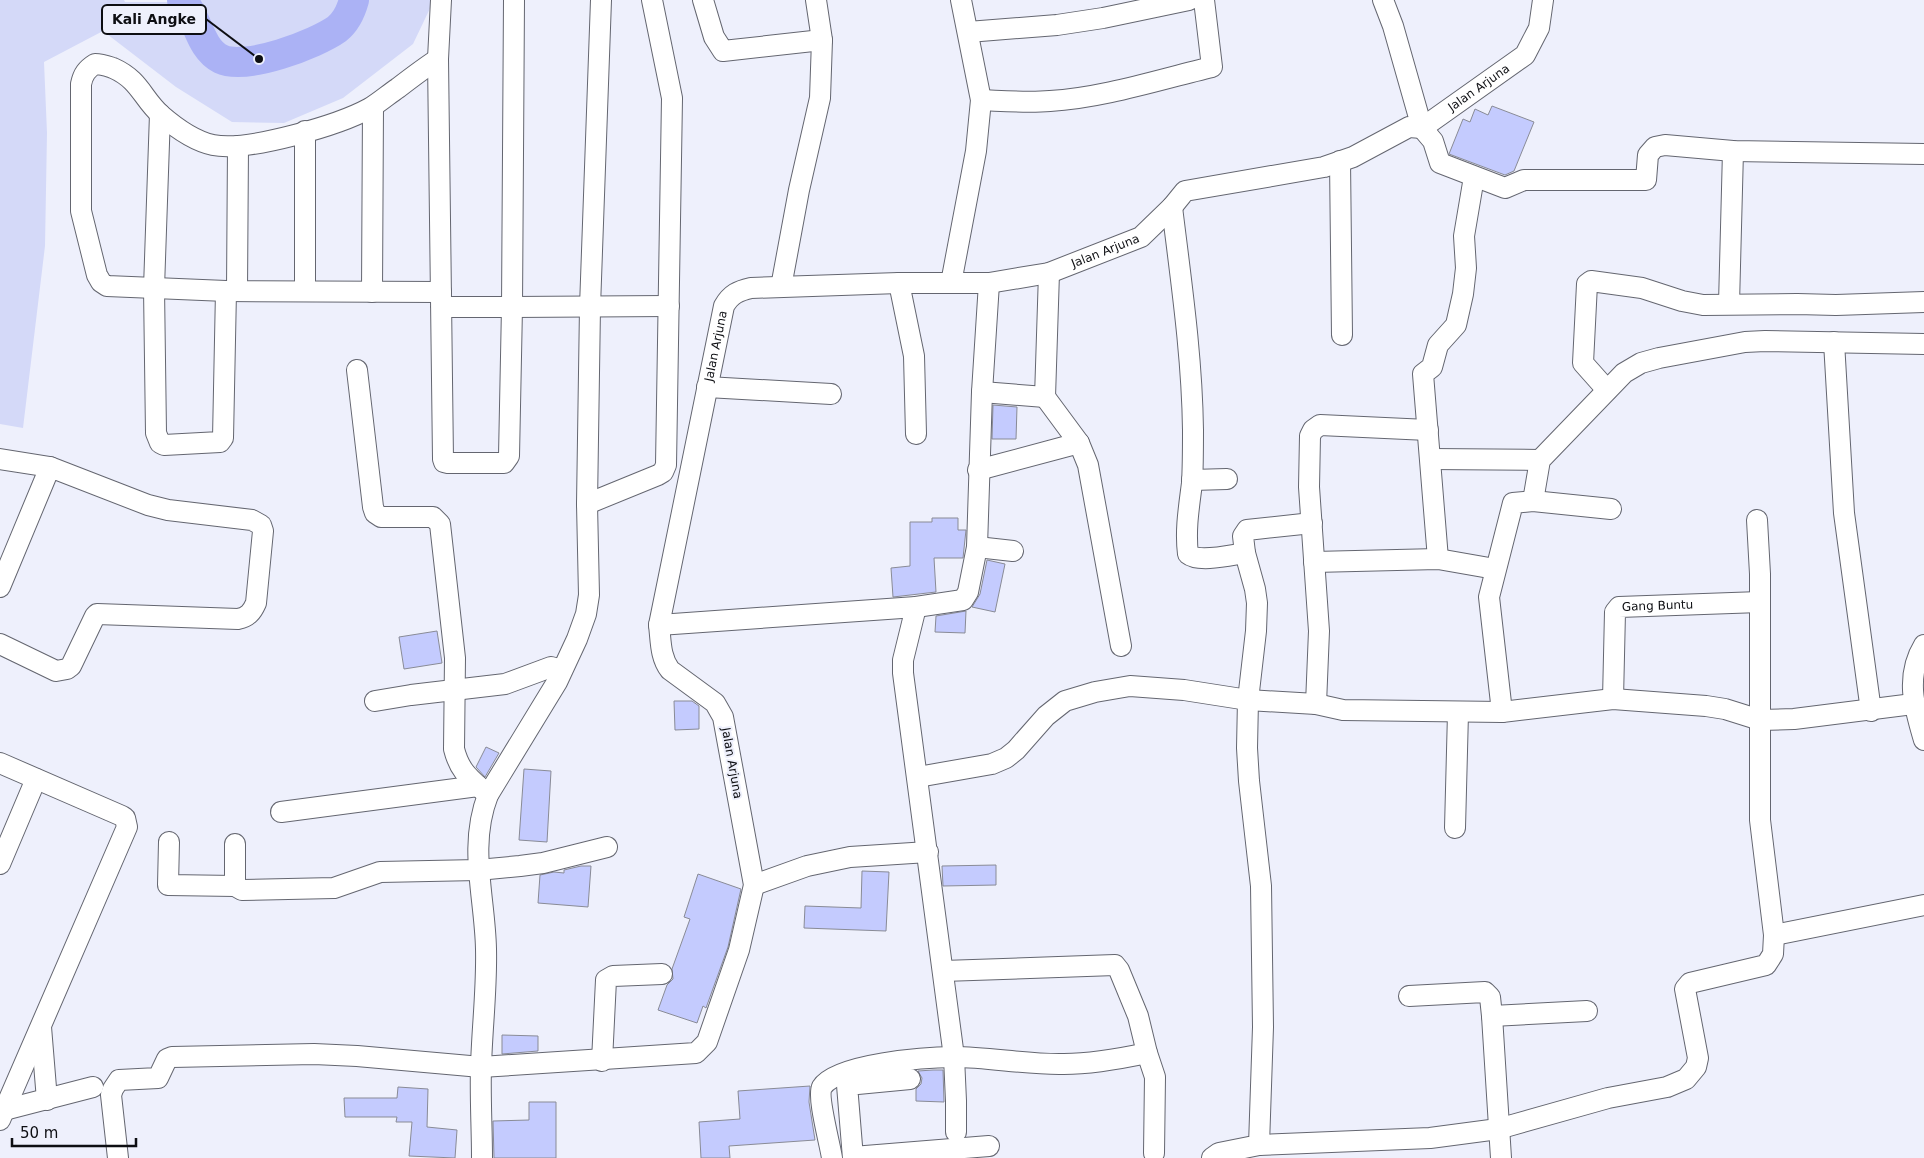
<svg xmlns="http://www.w3.org/2000/svg" width="1924" height="1158" viewBox="0 0 1924 1158" font-family="'DejaVu Sans',sans-serif">
	<style>
		.green { fill: #d4d9f8 }
		.lines { fill: none; stroke-linecap: round; stroke-linejoin: round }
		.river { stroke: #abb2f5; stroke-width: 30 }
		.building { fill: #c4cbfe; stroke: #898b96 }
		.minor-casing { stroke: #646670; stroke-width: 22 }
		.minor { stroke: #fff; stroke-width: 20 }
		.labels { text-anchor: middle; stroke-width: 4; stroke-linejoin: round; paint-order: stroke }
		.street-label { font-size: 12px; fill: #0d0e12; stroke: #eef0fc }
		.leader { fill: none; stroke: #0d0e12; stroke-width: 2 }
		.callout-dot { fill: #0d0e12; stroke: #eef0fc; stroke-width: 2 }
		.callout { fill: #eef0fc; stroke: #0d0e12; stroke-width: 2 }
		.callout-label { font-size: 14px; text-anchor: middle; font-weight: bold; fill: #0d0e12 }
	</style>
	<rect width="100%" height="100%" fill="#eef0fc"/>
	<path class="green" d="M0 0H124L125 2H177L179 0H434L413 44 343 98 284 123 232 122 176 87 103 31 44 62 47 133 45 246 23 428 0 424Z"/>
	<g class="lines">
		<path class="river" d="M182 0C198 17 199 48 221 59 246 71 316 44 337 29 347 21 351 11 354 0"/>
	</g>
	<g class="building">
		<path d="M1492 106 1534 122 1514 171 1505 175 1449 154 1463 119 1470 122 1475 109 1488 115Z"/>
		<path d="M993 405 1017 407 1016 439H992Z"/>
		<path d="M932 518H958V530H966L963 558H934L936 592 893 597 891 568 910 566V522H932Z"/>
		<path d="M987 560 1005 564 995 612 972 607 980 594Z"/>
		<path d="M966 611 965 633 935 632 936 616Z"/>
		<path d="M437 631 442 663 404 669 399 637Z"/>
		<path d="M674 701H692L699 706V729L675 730Z"/>
		<path d="M486 747 499 753 485 777 476 767Z"/>
		<path d="M524 769 551 771 547 842 519 840Z"/>
		<path d="M996 865V885L943 886 942 866Z"/>
		<path d="M581 866H591L588 907 538 903 540 875 554 872 564 873V870Z"/>
		<path d="M862 871 889 872 886 931 804 928 805 906 861 908Z"/>
		<path d="M698 874 741 889 728 947 706 1008 703 1006 697 1023 658 1010 667 985 673 979 672 969 690 919 684 917Z"/>
		<path d="M502 1035 538 1036V1051L502 1054Z"/>
		<path d="M933 1070H943L944 1102 916 1101V1089L921 1084 922 1078 918 1071Z"/>
		<path d="M810 1086 809 1102 815 1140 729 1146 730 1158H701L699 1122 740 1119 738 1091Z"/>
		<path d="M398 1087 428 1089 427 1127 457 1130 455 1158 409 1156 412 1122H396L397 1117H345L344 1098H397Z"/>
		<path d="M529 1102H556V1158H494L493 1121 529 1120Z"/>
	</g>
	<g class="lines">
		<defs>
			<g id="minor">
				<path d="M514 0 512 307 669 306"/>
				<path d="M703 0 714 37 723 51 822 40"/>
				<path d="M1383 0 1393 26 1422 128 1433 141 1440 163 1505 188 1524 180H1646L1648 155 1655 147 1665 145 1733 151 1924 154"/>
				<path d="M968 32 1057 25 1103 18 1189 0"/>
				<path d="M438 59C424 68 411 78 398 88 389 94 380 102 370 108 339 125 248 152 213 145 194 141 176 128 161 115 142 98 140 80 113 68 107 66 102 64 95 64 87 69 83 74 81 84V211L97 275 101 282 107 286 226 291 441 292"/>
				<path d="M981 100C1004 101 1027 103 1050 101 1103 98 1161 79 1212 67L1204 0"/>
				<path d="M160 114 154 288 156 433 160 443 164 445 220 442 223 438 226 291"/>
				<path d="M305 131V291"/>
				<path d="M1340 161 1342 335"/>
				<path d="M1172 207C1181 281 1192 355 1193 430 1193 447 1193 466 1192 483 1189 507 1185 530 1188 554 1199 563 1231 555 1245 553"/>
				<path d="M899 283 914 356 916 434"/>
				<path d="M951 283 976 151 981 100 961 0"/>
				<path d="M781 287 799 190 820 98 822 40 816 0"/>
				<path d="M237 291 238 146"/>
				<path d="M372 292 373 107"/>
				<path d="M1729 304 1733 151"/>
				<path d="M441 307H512L509 456 504 463H448L444 462 443 459 438 59 441 0"/>
				<path d="M1834 342 1844 513 1871 711"/>
				<path d="M357 370 373 507 375 513 381 517H433L440 524 455 658 454 749C460 773 471 779 488 795"/>
				<path d="M707 387 831 394"/>
				<path d="M1607 390 1583 363 1587 284 1591 281 1642 288 1682 301 1703 305 1797 304 1836 305 1924 302"/>
				<path d="M982 392 1045 397 1049 273"/>
				<path d="M1045 397 1079 443 1088 465 1121 646"/>
				<path d="M0 459 50 467"/>
				<path d="M1431 459 1540 460"/>
				<path d="M978 470 1079 443"/>
				<path d="M1192 480 1227 479"/>
				<path d="M1533 501 1540 460 1624 373 1641 363 1659 358 1745 342 1765 341 1924 344"/>
				<path d="M587 504 658 475 663 472 666 465 672 98 652 0"/>
				<path d="M977 547 1013 551"/>
				<path d="M1438 559 1423 374 1432 367 1438 345 1456 325 1463 294 1466 268 1464 236 1474 177"/>
				<path d="M1314 562 1438 559 1495 569"/>
				<path d="M0 587 50 467 148 505 168 510 252 520 261 525 263 531 256 603C252 612 248 617 238 619L97 614 95 616 71 666 67 669 56 671 0 644"/>
				<path d="M916 607 903 660V673L954 1057 956 1101V1132"/>
				<path d="M659 625 916 607 963 600 968 592 977 547 982 392 989 283"/>
				<path d="M1924 645C1905 676 1914 707 1924 740"/>
				<path id="s1" d="M1613 699 1615 612 1619 607 1760 602"/>
				<path d="M375 701 411 695 505 684 551 667 562 670"/>
				<path d="M1316 704 1319 631 1309 487 1310 436 1313 430 1320 425 1428 430"/>
				<path d="M1502 712 1489 597 1513 503 1533 501 1611 509"/>
				<path d="M0 763 122 816 125 818 127 827 0 1120"/>
				<path d="M918 777 992 764 1006 758 1016 750 1046 716 1065 701 1095 692 1130 686 1184 690 1248 700 1316 704 1343 710 1502 712 1613 699 1706 706 1725 709 1760 720 1794 719 1913 704"/>
				<path d="M281 812 478 786"/>
				<path d="M1455 828 1458 713"/>
				<path d="M169 842 168 885 235 886"/>
				<path d="M235 844V886L242 890 334 888 380 872 478 870 520 866 543 863 607 847"/>
				<path d="M0 864 36 779"/>
				<path d="M754 885 807 866 850 857 928 852"/>
				<path d="M1774 935 1924 905"/>
				<path d="M943 971 1115 965 1119 970 1138 1016 1147 1053 1155 1077 1154 1153"/>
				<path d="M1409 996 1485 992 1490 997 1492 1016 1501 1158"/>
				<path d="M1492 1016 1587 1011"/>
				<path d="M41 1027 47 1100"/>
				<path d="M602 1061 606 980 613 976 662 974"/>
				<path d="M4 1110 93 1087"/>
				<path d="M1259 1145 1430 1138 1498 1129 1608 1098 1667 1087 1686 1079 1696 1067 1698 1058 1685 989 1690 983 1766 965 1773 954 1774 935 1760 820V574L1757 520"/>
				<path d="M853 1157 989 1146"/>
				<path id="s2" d="M118 1158 111 1095 113 1089 119 1080 158 1078 167 1059 172 1057 314 1054 357 1056 481 1067 696 1053 707 1042 739 950 754 885 723 717 715 703 670 670C660 657 661 641 659 625L724 306C731 294 738 291 751 288L899 283H989L1049 273 1141 237 1172 207 1185 191 1324 167 1353 157 1409 127 1422 128 1525 55 1539 28 1543 0"/>
				<path d="M482 1158C482 1128 480 1097 481 1067 482 1028 487 989 486 949 485 897 468 846 488 795L557 682 577 639 586 614 589 595 587 504 590 307 601 0"/>
				<path d="M832 1158C830 1144 817 1097 822 1087 836 1064 927 1057 954 1057 990 1057 1027 1065 1064 1064 1092 1064 1119 1059 1147 1053"/>
				<path d="M853 1158 847 1085 910 1079"/>
				<path d="M1212 1158 1219 1153 1259 1145 1263 1027 1261 886 1249 781 1247 748 1248 700 1256 631 1257 603 1255 589 1245 553 1243 536 1247 530 1312 523"/>
			</g>
		</defs>
		<use href="#minor" class="minor-casing"/>
		<use href="#minor" class="minor"/>
	</g>
	<g class="labels">
		<g class="street-label">
			<text dy="4" stroke="none"><textPath href="#s2" startOffset="2279">Jalan Arjuna</textPath></text>
			<text dy="4" stroke="none"><textPath href="#s2" startOffset="1859">Jalan Arjuna</textPath></text>
			<text dy="4" stroke="none"><textPath href="#s2" startOffset="1425">Jalan Arjuna</textPath></text>
			<text dy="4" stroke="none"><textPath href="#s1" startOffset="132">Gang Buntu</textPath></text>
			<text transform="translate(732 763) rotate(80)" y="4">Jalan Arjuna</text>
		</g>
	</g>
	<path class="leader" d="M259 59L206 19"/>
	<circle class="callout-dot" cx="259" cy="59" r="5"/>
	<rect class="callout" x="102" y="5" width="104" height="29" rx="5"/>
	<g class="callout-label">
		<text x="154" y="24">Kali Angke</text>
	</g>
	<path d="M12 1138v8h124v-8" fill="none" stroke="#0d0e12" stroke-width="2.5"/>
	<text x="20" y="1138" font-size="15" fill="#0d0e12" stroke="#eef0fc" stroke-width="4" paint-order="stroke">50 m</text>
</svg>
